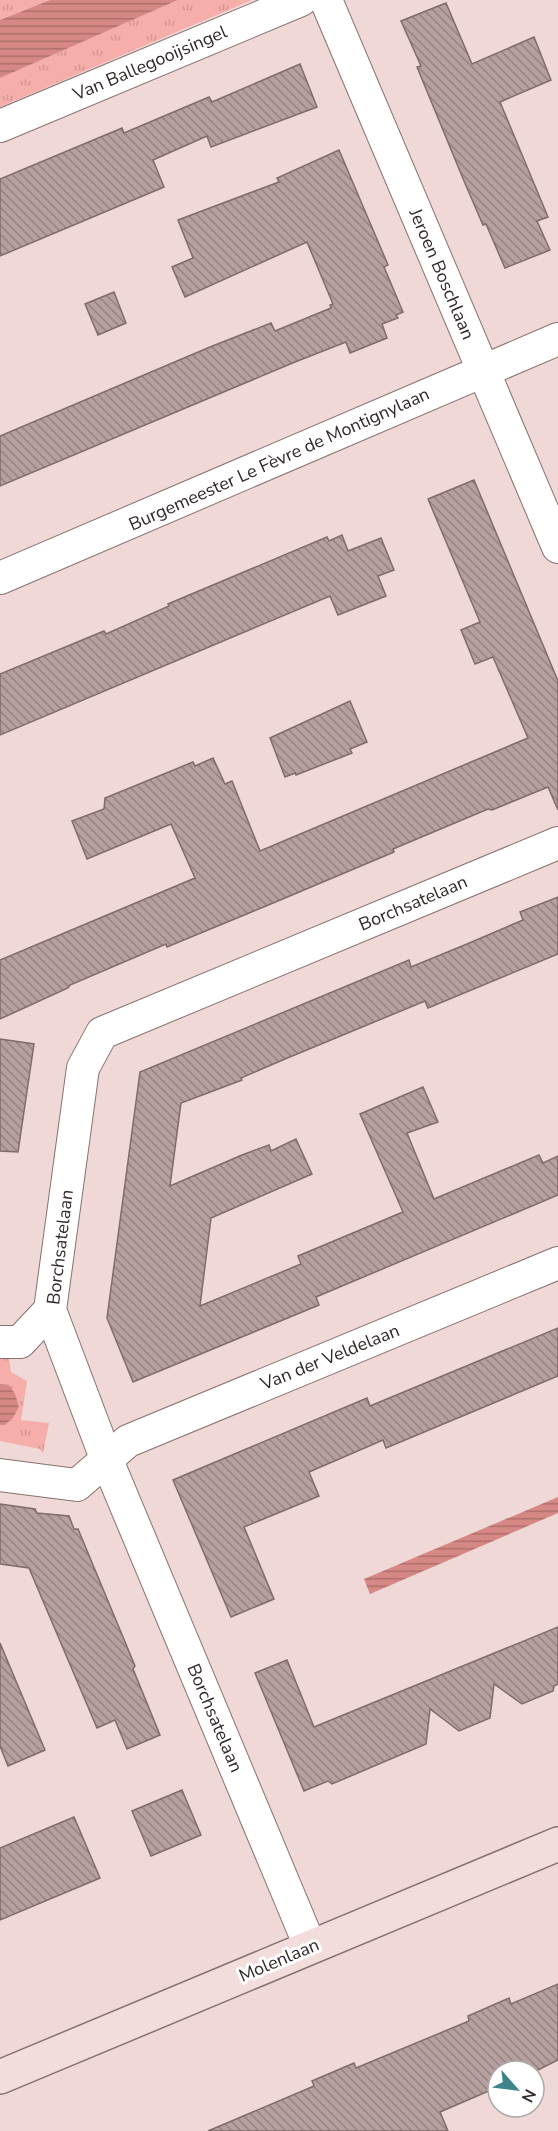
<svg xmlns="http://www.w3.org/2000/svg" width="558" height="2131" viewBox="0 0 558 2131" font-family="'Nunito Sans',sans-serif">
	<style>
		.grass { fill: url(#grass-tufts) }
		.water { fill: url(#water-rules) }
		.building { fill: url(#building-back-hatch); stroke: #806b69; stroke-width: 1.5 }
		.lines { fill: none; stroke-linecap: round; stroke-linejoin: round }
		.street-casing { stroke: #86716f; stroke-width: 34 }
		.secondary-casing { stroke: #86716f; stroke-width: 36 }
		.street { stroke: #fff; stroke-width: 32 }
		.secondary { stroke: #f3dddc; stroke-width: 33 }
		.labels { text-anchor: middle; stroke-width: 6; stroke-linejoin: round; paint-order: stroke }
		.street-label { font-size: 18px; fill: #312827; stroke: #fff }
	</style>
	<defs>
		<pattern id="grass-tufts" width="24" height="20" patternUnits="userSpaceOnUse" patternTransform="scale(1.5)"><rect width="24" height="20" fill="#f6aeaa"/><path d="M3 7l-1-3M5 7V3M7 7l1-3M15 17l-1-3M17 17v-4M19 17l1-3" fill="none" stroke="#d39692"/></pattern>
		<pattern id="water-rules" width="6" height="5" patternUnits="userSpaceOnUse" patternTransform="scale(1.5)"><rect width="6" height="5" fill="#d68884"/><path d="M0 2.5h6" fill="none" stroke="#ae6f6c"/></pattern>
		<pattern id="building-back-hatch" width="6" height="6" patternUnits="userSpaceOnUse" patternTransform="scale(1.5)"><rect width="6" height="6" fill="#b6a09e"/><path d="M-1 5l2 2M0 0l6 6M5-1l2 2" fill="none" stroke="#958281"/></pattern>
	</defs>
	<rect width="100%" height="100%" fill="#f0d8d6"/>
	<g class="grass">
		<path d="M0 0H50L0 20Z"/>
		<path d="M178 0H252L0 107V78Z"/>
		<path d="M0 1358 9 1359 11 1372 27 1381 21 1420 49 1423 43 1453 40 1449 0 1441V1425H5L13 1418 19 1407 9 1385 0 1384Z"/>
	</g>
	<g class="water">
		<path d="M50 0H178L0 78V20Z"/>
		<path d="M0 1384 9 1385 15 1394 19 1407 13 1418 5 1425H0Z"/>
		<path d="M558 1497V1513L370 1594 364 1579Z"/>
	</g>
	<g class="building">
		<path d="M446 3 472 64 534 37 551 80 500 102 548 217 537 221 550 250 505 268 486 224 483 225 464 181 417 67 421 66 401 21Z"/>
		<path d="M300 64 317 107 211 147 207 136 153 160 164 187 0 256V179L122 128 124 133 209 97 212 102Z"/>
		<path d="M339 150 388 265 384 267 403 312 396 315 398 318 382 324 387 338 350 353 346 342 295 362 0 486V436L210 347 271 323 275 331 331 308 330 305 333 304 307 242 185 297 172 267 193 258 178 220 279 182 277 178Z"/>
		<path d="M114 292 126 323 98 335 85 304Z"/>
		<path d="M474 480 558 681V810L548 787 492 810 488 809 393 849 394 852 266 906 167 947 166 944 70 985 68 988 0 1019V960L195 878 171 824 87 859 72 821 104 809 105 798 193 762 195 766 213 758 225 784 232 781 260 851 528 738 493 657 475 664 461 630 480 622 428 499Z"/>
		<path d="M342 535 348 551 381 538 394 570 378 576 386 596 338 615 330 596 0 735V674L104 631 106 634 169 606 168 604 327 537 329 541Z"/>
		<path d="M350 701 367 742 350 749 352 753 296 775 295 773 285 777 270 738Z"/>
		<path d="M558 897V954L428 1008 425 1001 285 1059 241 1078 242 1080 181 1103 170 1186 242 1155 269 1145 271 1151 296 1139 312 1174 211 1218 200 1306 301 1264 298 1256 403 1212 360 1114 423 1087 438 1122 407 1133 434 1199 539 1155 543 1163 558 1156V1195L316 1297 319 1305 133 1382 107 1318 140 1072 409 960 411 967 467 944 523 920 520 912Z"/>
		<path d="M0 1039 34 1044 18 1152 0 1151Z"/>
		<path d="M558 1328V1376L386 1448 383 1440 309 1472 319 1496 244 1527 274 1599 231 1617 173 1480 367 1398 370 1406Z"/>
		<path d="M0 1504 35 1509 37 1513 69 1516 74 1529H78L135 1666 133 1669 160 1735 127 1749 115 1720 97 1728 29 1568 0 1564Z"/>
		<path d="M558 1627V1684L554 1686 553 1691 522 1704 494 1684 490 1718 459 1731 430 1709 426 1744 332 1784 328 1781 304 1791 255 1673 287 1660 314 1727Z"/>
		<path d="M0 1643 45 1750 8 1766 0 1746Z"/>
		<path d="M182 1790 201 1835 151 1856 132 1811Z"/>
		<path d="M74 1817 100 1878 0 1920V1848Z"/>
		<path d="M558 1984V2060L534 2072 498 2071V2087L440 2112 448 2131H208L314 2086 312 2081 354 2063 356 2068 469 2021 468 2016 509 1998 511 2004Z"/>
	</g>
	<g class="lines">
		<defs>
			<g id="street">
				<path d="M326 0 558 547"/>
				<path d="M0 126 301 0"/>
				<path d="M0 578 558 339"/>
				<path d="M0 1342H20L50 1310"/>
				<path d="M0 1475 77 1485 128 1441 558 1263"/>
				<path d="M310 1946 106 1458 50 1310 83 1068 102 1033 558 843"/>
			</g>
			<path id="secondary" d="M0 2077 558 1844"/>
		</defs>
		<use href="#street" class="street-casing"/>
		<use href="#secondary" class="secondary-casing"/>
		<use href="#street" class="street"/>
		<use href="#secondary" class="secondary"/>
	</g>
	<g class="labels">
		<g class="street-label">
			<text transform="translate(150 63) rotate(-23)" y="6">Van Ballegooijsingel</text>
			<text transform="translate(442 274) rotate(67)" y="6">Jeroen Boschlaan</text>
			<text transform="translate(279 459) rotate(-24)" y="6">Burgemeester Le Fèvre de Montignylaan</text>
			<text transform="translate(413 903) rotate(-23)" y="6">Borchsatelaan</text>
			<text transform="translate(60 1247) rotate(-83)" y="6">Borchsatelaan</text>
			<text transform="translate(330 1357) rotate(-22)" y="6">Van der Veldelaan</text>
			<text transform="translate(215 1718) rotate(67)" y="6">Borchsatelaan</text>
			<text transform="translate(279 1960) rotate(-23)" y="6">Molenlaan</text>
		</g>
	</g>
	<g transform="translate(516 2089) rotate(118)"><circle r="28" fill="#ffffff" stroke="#ada9a9" stroke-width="1.5"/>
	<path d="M0-4.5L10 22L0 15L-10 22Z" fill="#3d848b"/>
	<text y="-9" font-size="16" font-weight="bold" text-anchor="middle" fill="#312827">N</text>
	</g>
</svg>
